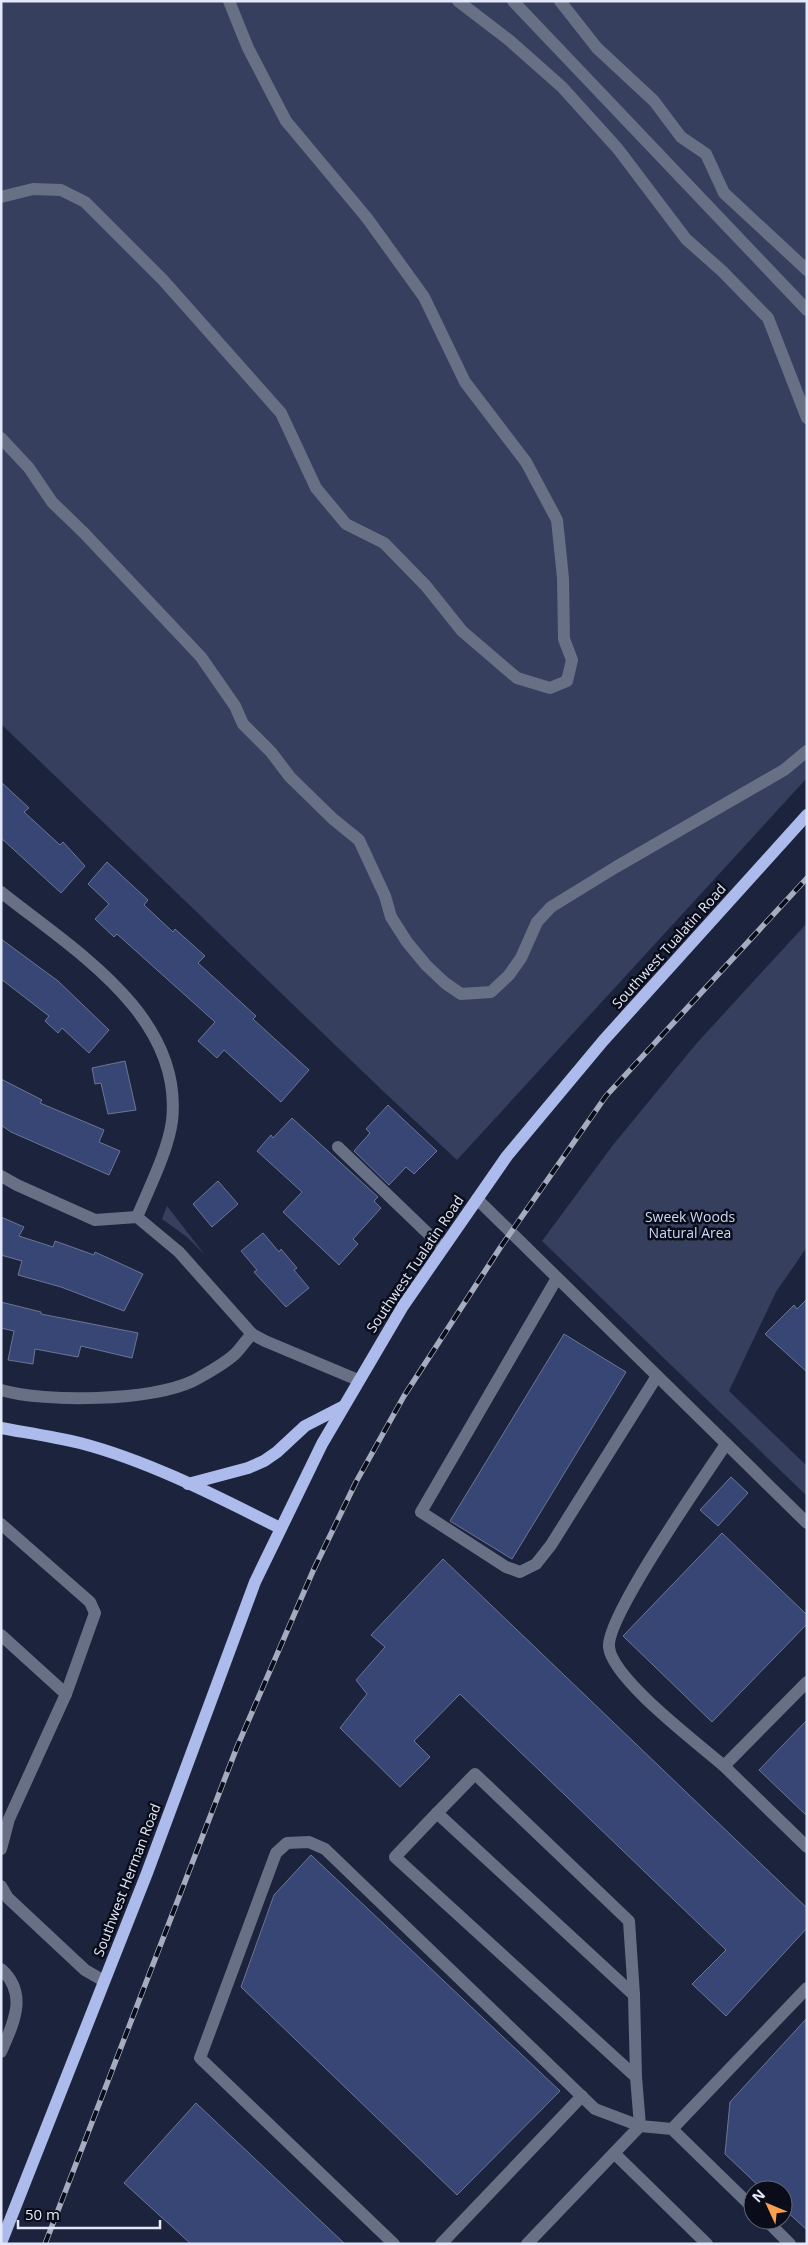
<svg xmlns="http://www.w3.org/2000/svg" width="808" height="2245" viewBox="0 0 808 2245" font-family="'Open Sans',sans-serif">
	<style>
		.green { fill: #363f5e }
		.building { fill: #384675; stroke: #6b7594 }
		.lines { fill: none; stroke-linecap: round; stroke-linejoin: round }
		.minor { stroke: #687086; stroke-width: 12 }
		.major { stroke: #acbbeb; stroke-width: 12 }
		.rail-casing { stroke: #a6acbf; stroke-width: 5.5 }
		.rail { stroke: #0a0d19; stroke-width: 4; stroke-dasharray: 11; stroke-linecap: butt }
		.labels { text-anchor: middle; stroke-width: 5; stroke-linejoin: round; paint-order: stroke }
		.street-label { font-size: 14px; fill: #e3e9fa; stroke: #0a0d19 }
		.park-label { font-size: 14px; fill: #cdd8f7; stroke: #0a0d19 }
	</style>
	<rect width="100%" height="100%" fill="#1c233c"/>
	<g class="green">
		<path d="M1 1H807V778L457 1160 385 1093 1 724Z"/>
		<path d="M807 923V1247L776 1292 729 1391 807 1466V1496L542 1241 613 1145 696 1044Z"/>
		<path d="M167 1206 205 1255 187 1237 162 1219Z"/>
	</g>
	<g class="building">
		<path d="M1 782 29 808 24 812 60 845 63 842 85 866 61 893 1 838Z"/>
		<path d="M107 862 148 900 144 905 173 932 175 929 205 956 198 963 256 1016 253 1019 309 1070 281 1102 224 1050 217 1058 198 1041 215 1022 117 934 114 937 95 919 109 904 88 884Z"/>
		<path d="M1 939 58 981 109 1030 89 1053 62 1028 58 1033 45 1021 49 1016 1 979Z"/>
		<path d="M125 1061 136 1110 108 1114 101 1083 95 1084 92 1068Z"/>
		<path d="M1 1079 42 1100 40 1103 104 1130 99 1142 120 1151 109 1175 11 1132 1 1125Z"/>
		<path d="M388 1105 437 1151 414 1174 406 1167 389 1185 354 1151 370 1133 366 1129Z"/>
		<path d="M292 1118 378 1197 374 1201 381 1208 353 1239 358 1244 339 1265 283 1212 302 1192 257 1151 271 1135 273 1138Z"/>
		<path d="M218 1181 238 1204 212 1227 193 1204Z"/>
		<path d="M1 1217 24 1227 19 1236 53 1247 55 1241 94 1255 95 1252 143 1274 124 1311 61 1287 18 1275 22 1261 1 1255Z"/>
		<path d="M263 1233 279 1252 281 1249 297 1268 294 1270 309 1288 286 1307 254 1272 257 1270 241 1251Z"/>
		<path d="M807 1299V1372L765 1334 794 1305 797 1309Z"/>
		<path d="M1 1302 41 1312V1314L138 1333 132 1358 81 1346 78 1357 35 1349 33 1364 8 1360 14 1331 1 1328Z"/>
		<path d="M564 1334 626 1372 512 1559 450 1521Z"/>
		<path d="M731 1477 748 1493 718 1526 700 1510Z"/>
		<path d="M722 1533 807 1615V1624L712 1722 623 1636Z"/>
		<path d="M443 1559 807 1908V1928L726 2016 692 1984 726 1950 460 1694 414 1741 430 1757 400 1787 340 1728 367 1694 356 1680 385 1647 371 1635Z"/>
		<path d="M807 1720V1816L759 1770Z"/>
		<path d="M311 1855 560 2091 457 2195 241 1987 274 1895Z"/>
		<path d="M807 2018V2230L783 2208V2190H763L725 2154 730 2102Z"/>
		<path d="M196 2103 345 2244H191L124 2183Z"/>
	</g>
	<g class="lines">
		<g class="minor">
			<path d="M458 1 509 40 562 87 618 149 686 239 722 271 768 318 807 418"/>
			<path d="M513 1 807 310"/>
			<path d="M560 1 597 48 654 101 681 137 706 154 724 193 807 270"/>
			<path d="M1 197 33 189 61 190 85 202 163 280 281 413 316 488 346 524 384 543 426 586 462 631 517 678 550 688 567 681 572 660 564 639 563 578 557 520 526 462 465 382 424 297 367 218 286 121 248 48 229 1"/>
			<path d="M1 438 29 468 52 502 84 533 201 657 235 706 243 724 271 752 290 777 333 819 359 840 385 896 391 917 407 942 426 965 445 983 461 994 491 992 509 975 521 958 537 922 551 907 616 867 784 770 807 751"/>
			<path d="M1 892C72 949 184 1015 172 1121 168 1151 149 1188 137 1217"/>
			<path d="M338 1147 442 1247"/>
			<path d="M1 1176 17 1185 95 1220 137 1217 179 1252 252 1334 265 1341 358 1380"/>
			<path d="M477 1199 807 1523"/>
			<path d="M557 1278 421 1512 506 1567 520 1572 536 1564 551 1545 657 1376"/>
			<path d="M1 1390C46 1403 150 1401 193 1381 206 1374 224 1364 235 1354 241 1348 246 1340 252 1334"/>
			<path d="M1 1524 90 1602 95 1613 66 1694 9 1819 1 1849"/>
			<path d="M1 1635 66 1694"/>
			<path d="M807 1682 724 1766 807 1847"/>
			<path d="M724 1766C699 1744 612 1679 609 1647 606 1617 705 1476 726 1444"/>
			<path d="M437 1813 475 1774 629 1921 634 1995"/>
			<path d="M1 1886 8 1898 85 1970 104 1981"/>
			<path d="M1 1969C29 1994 13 2024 1 2052"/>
			<path d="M672 2129 807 1988"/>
			<path d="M614 2153 707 2244"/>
			<path d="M766 2220 790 2244"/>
			<path d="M394 2244 200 2058 276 1853 287 1843 309 1842 325 1849 595 2109 640 2126 672 2129 753 2208"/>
			<path d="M441 2244 582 2096"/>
			<path d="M527 2244 640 2126 636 2077 634 1995 437 1813 395 1857 636 2077"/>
		</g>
		<g class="major">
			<path d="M1 1428C28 1433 54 1437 80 1443 149 1461 216 1496 280 1528"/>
			<path d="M188 1484 248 1468 264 1461 277 1452 305 1426 342 1407"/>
			<path d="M1 2243 147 1873 255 1582 322 1444 403 1306 507 1156 603 1041 807 815"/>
		</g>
		<defs>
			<path id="rail" d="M45 2244 237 1747 313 1571 356 1482 404 1396 500 1248 606 1096 807 878"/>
		</defs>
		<use href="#rail" class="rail-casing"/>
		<use href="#rail" class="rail"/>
	</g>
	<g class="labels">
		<g class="street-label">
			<text transform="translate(669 946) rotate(-48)" y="5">Southwest Tualatin Road</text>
			<text transform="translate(415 1264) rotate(-56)" y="5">Southwest Tualatin Road</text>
			<text transform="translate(127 1880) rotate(-69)" y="5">Southwest Herman Road</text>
		</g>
		<g class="park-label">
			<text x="690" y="1222">Sweek Woods<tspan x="690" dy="16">Natural Area</tspan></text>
		</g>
	</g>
	<rect width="808" height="2245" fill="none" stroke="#e3e9fa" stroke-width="5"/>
	<g transform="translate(768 2205) rotate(314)"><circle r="24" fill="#0a0d19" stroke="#616573"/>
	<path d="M0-4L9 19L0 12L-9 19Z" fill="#f99f4d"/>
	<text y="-8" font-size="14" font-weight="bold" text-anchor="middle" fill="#e3e9fa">N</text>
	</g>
	<path d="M18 2220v8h142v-8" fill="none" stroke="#e3e9fa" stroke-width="2.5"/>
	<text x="25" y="2220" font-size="15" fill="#e3e9fa" stroke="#0a0d19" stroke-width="4" paint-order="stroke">50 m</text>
</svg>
